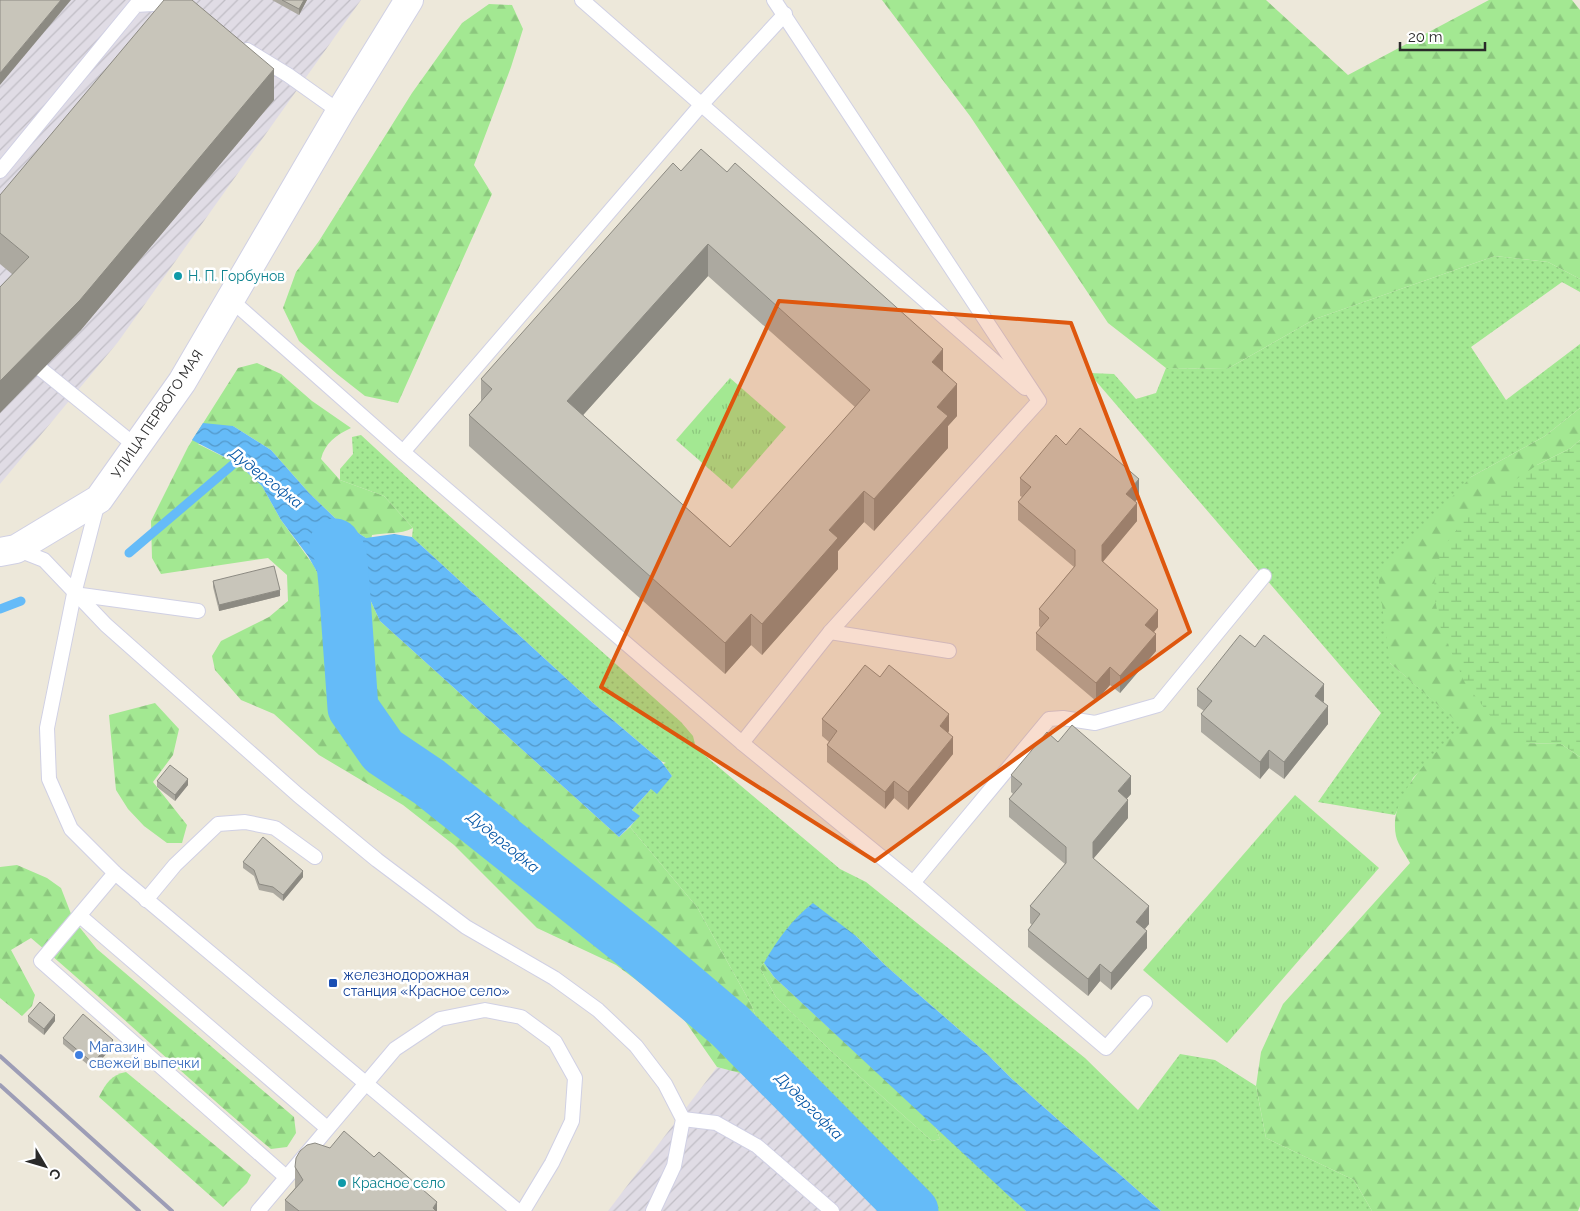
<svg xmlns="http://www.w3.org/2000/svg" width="1580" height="1211" viewBox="0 0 1580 1211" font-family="Raleway,sans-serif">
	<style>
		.industrial { fill: url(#industrial-furrows) }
		.grass { fill: url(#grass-dots) }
		.forest { fill: url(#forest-firs); fill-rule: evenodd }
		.wetland { fill: url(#wetland-marsh) }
		.park { fill: url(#park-tufts) }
		.water { fill: url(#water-waves) }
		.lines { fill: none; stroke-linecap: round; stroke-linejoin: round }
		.stream { stroke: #65bbf8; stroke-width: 9 }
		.river { stroke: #65bbf8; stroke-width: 51 }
		.lane-casing { stroke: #d0d0e4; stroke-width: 16 }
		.secondary-casing { stroke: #d0d0e4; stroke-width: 30 }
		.lane { stroke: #fff; stroke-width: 14 }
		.secondary { stroke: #fff; stroke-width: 28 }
		.rail { stroke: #9d9db6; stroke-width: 4 }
		.wall { fill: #aca9a0; fill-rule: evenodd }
		.shaded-wall { fill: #8c8a82 }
		.building { fill: #c8c5ba; stroke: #8c8a82; fill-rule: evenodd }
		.marked { fill: #de570e; fill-opacity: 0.2; stroke: #de570e; stroke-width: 4; stroke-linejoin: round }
		.culture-dot { fill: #0f9aa8; stroke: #fff; stroke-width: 2 }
		.transit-dot { fill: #1a4fb4; stroke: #fff; stroke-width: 2 }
		.shop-dot { fill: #3f7fe0; stroke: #fff; stroke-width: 2 }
		.labels { text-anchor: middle; stroke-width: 5; stroke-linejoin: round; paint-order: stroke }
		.culture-label { font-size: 14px; fill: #0d838f; stroke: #fff; text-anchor: start }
		.street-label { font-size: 14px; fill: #2a2a2a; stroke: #fff }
		.transit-label { font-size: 14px; fill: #164399; stroke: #fff; text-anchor: start }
		.shop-label { font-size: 14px; fill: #366cbe; stroke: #fff; text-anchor: start }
		.water-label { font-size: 15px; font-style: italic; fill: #0355a5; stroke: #fff }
	</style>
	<defs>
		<pattern id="industrial-furrows" width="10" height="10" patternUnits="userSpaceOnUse" patternTransform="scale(1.25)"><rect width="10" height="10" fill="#e0dce5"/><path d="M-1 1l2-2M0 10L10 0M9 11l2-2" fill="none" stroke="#c0bdc5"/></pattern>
		<pattern id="grass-dots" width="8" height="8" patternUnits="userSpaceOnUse" patternTransform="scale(1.25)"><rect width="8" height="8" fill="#a3e892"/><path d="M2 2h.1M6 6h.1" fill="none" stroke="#8cc77e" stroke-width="1.8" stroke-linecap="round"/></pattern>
		<pattern id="forest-firs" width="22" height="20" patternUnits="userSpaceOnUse" patternTransform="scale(1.25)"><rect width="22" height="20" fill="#a3e892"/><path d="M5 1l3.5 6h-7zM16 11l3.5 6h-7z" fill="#8cc77e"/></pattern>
		<pattern id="wetland-marsh" width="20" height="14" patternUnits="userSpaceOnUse" patternTransform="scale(1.25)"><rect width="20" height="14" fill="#a3e892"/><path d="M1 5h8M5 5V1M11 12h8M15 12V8" fill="none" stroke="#8cc77e"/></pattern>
		<pattern id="park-tufts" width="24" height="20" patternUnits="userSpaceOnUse" patternTransform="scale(1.25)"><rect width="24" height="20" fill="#a3e892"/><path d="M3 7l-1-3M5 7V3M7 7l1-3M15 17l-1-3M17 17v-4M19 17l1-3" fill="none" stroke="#8cc77e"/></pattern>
		<pattern id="water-waves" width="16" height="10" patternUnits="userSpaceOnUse" patternTransform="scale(1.25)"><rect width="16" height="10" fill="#65bbf8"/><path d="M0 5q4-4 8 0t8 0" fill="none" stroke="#5398c9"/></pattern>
	</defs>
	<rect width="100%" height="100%" fill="#ede8da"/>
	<g class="industrial">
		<path d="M0 0H361L118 342 0 484Z"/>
		<path d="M717 1067 763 1079 827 1141 892 1211H608Z"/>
	</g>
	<g class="grass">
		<path d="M1495 256 1548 262 1580 279V292L1562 282 1471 347 1506 400 1580 344V408L1545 436 1471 477 1390 663 1463 726 1413 778 1395 815 1318 802 1381 713 1089 373 1114 374 1136 399 1156 393 1166 368 1227 369 1315 319Z"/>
		<path d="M361 435 427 496 681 722 693 736 696 748 840 869 866 882 1085 1058 1138 1110 1180 1054 1215 1060 1256 1086 1266 1138 1354 1180 1372 1211H1161L1012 1079 986 1053 886 966 856 936 764 963 760 968 776 997 830 1050 932 1141 940 1139 935 1126 1026 1211H937L869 1139 839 1118 794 1070 777 1046 761 1032 752 1006 697 907 630 827 639 816 632 810 651 789 672 776 663 764 666 763 661 761 593 703 412 537 413 528 384 496 340 480V469L353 454 352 437Z"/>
	</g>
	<g class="forest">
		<path d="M882 0H1266L1348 75 1489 0H1572L1580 10V279L1548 262 1495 256 1315 319 1227 369 1166 368 1108 323 970 116Z"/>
		<path d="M489 4 512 5 523 29 511 67 474 165 492 194 398 403 365 396 337 374 299 341 283 308 296 272 319 241 412 93 462 23Z"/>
		<path d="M257 363 281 374 312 401 351 428C336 435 325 443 321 459L340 480 384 496 413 528C399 535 387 532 372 535L362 589 368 595 380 621 619 837 630 827 697 907 752 1006 769 1055 763 1079 717 1067 678 1011 616 965 537 928 454 845 403 805 319 755 274 714 241 700 215 670 212 656 221 641 269 617 288 601 287 575 268 558 161 574 152 558 151 521 188 447 238 368ZM233 426 271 450 309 493 336 519 366 538 353 606 331 600 314 566 281 520 262 486 238 464 198 444Z"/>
		<path d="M1580 408V440L1571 448 1537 465 1522 743 1561 744 1580 757V1206L1578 1211H1372L1354 1180 1266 1138 1256 1086 1261 1052 1283 1004 1410 863C1406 855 1398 845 1396 836 1387 794 1436 753 1462 726L1390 663 1378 575 1471 477 1545 436Z"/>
		<path d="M155 703 179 729 173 755 153 782 187 825 182 843H167L144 826 128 809 116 790 109 715Z"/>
		<path d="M17 865 47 878 61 888 73 919 97 949 294 1117 296 1133 287 1147 271 1149C189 1081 113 1007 31 938L11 950 35 995 32 1006 22 1016 0 998V867Z"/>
		<path d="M764 963 774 977 935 1126 940 1139 932 1141 830 1050 776 997 760 968Z"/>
		<path d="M126 1072 251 1175 247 1183 223 1207 99 1097C106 1083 111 1075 126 1072Z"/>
	</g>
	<path class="wetland" d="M1580 440V757L1561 744 1522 743 1492 718 1465 683 1441 629 1433 590 1441 550 1472 510 1537 465 1571 448Z"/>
	<g class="park">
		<path d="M730 378 786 427 732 489 676 440Z"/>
		<path d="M1295 795 1379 868 1227 1043 1143 970Z"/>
	</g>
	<g class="water">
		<path d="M203 423 233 426 271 450 309 493 336 519 366 538 394 534 412 537 593 703 661 761 672 776 657 794 651 789 632 810 640 816 619 837 380 621 368 595 359 585 349 612 338 609 308 556 281 520 262 486 238 464 192 440Z"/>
		<path d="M813 903 856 936 886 966 986 1053 1012 1079 1161 1211H1026L1010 1197 774 977 764 963C777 940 792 919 813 903Z"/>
	</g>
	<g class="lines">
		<g class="stream">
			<path d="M129 553 243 456"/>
			<path d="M0 609 21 601"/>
		</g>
		<path class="river" d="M335 544 341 554 344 584 353 708 383 751 429 782 644 953 730 1026 913 1211"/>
		<defs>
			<g id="lane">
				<path d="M582 0 1025 388"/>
				<path d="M247 50 288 75 340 112"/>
				<path d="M0 171 136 5 169 3 177 8"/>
				<path d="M230 299 403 452 742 743 913 883 1106 1048 1145 1003"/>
				<path d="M42 370 137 447"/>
				<path d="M403 452 701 105 785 14"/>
				<path d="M98 502 74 594 47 728 49 779 71 829 115 873 518 1211"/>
				<path d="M16 549 44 560 106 625 298 795 377 860 466 927 554 978 598 1010 636 1046 665 1084 683 1119 674 1166 653 1211"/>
				<path d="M74 594 198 611"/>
				<path d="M830 632 949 651"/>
				<path d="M742 743 830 632 1039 401 774 0"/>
				<path d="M115 873 41 961 286 1177"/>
				<path d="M913 883 1049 719 1063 718 1095 723 1158 705 1264 576"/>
				<path d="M146 900 175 865 218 824 245 822 275 828 315 857"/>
				<path d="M80 916 327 1128"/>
				<path d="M683 1119 716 1123 757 1146 832 1211"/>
				<path d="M258 1211 395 1049 440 1019 485 1010 521 1017 555 1042 575 1078 572 1121 552 1163 523 1211"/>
			</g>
			<path id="secondary" d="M0 552 16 549 99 499 182 382 340 112 409 0"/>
		</defs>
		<use href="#lane" class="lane-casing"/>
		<use href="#secondary" class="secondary-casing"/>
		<use href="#lane" class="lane"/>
		<use href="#secondary" class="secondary"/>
		<g class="rail">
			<path d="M0 1056 172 1211"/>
			<path d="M0 1085 139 1211"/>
		</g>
	</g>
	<g class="wall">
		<path d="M272 0H307L299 15Z"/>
		<path d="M274 100 80 331 0 264V195Z"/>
		<path d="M681 171 943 372 957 416 948 426V448L874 531 864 522 838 551V569L762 655 751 645 725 674 469 446V415L481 401V379ZM708 276 855 407 730 547 583 415Z"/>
		<path d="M1066 445 1139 497 1135 502 1137 521 1102 562 1158 627 1154 632 1156 651 1120 693 1110 685 1096 701 1036 650V633L1041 628 1039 626V609L1074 567 1018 520V502L1022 497 1020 496V478Z"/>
		<path d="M213 581 280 596 219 611 213 587Z"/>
		<path d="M880 677 949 731 948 733 953 754 908 810 894 798 885 809 827 762V745L829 742 822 736V719Z"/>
		<path d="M1197 689 1324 701 1323 702 1328 724 1284 779 1269 768 1260 779 1201 732V714L1204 711 1197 706Z"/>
		<path d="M1058 742 1131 794 1126 799 1128 818 1093 859 1149 924 1145 929 1147 948 1111 990 1100 981 1088 996 1028 947V930L1032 925 1030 923V906L1065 864 1009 817V799L1013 794 1011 792V775Z"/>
		<path d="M157 781 188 785 175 801 157 787Z"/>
		<path d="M243 862 303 877 283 901 273 893 259 890 254 876 243 868Z"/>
		<path d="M28 1016 55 1021 44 1035 28 1022Z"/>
		<path d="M63 1038 113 1046 93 1069 63 1044Z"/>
		<path d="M295 1167 437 1211H285V1200L295 1188Z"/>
	</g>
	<g class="shaded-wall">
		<path d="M61 0H71L0 85V73Z"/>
		<path d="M304 0H307L299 15V9Z"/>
		<path d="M274 69V100L80 331 0 413V381Z"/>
		<path d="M708 244V276L567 433V401Z"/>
		<path d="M943 349V380L932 362Z"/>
		<path d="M957 384V416L948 426V448L874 531V499L937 407Z"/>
		<path d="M1139 479V497L1126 512V494Z"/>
		<path d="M864 491V522L838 551V569L762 655V624L829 530Z"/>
		<path d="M1137 503V521L1102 563V545Z"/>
		<path d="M280 590V596L219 611V605Z"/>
		<path d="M1158 610V627L1145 642V625Z"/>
		<path d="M751 614V645L725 674V643Z"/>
		<path d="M1156 634V651L1120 693V676Z"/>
		<path d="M1110 667V685L1096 701V683Z"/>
		<path d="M1324 684V701L1315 713V696Z"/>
		<path d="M1328 706V724L1284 779V762Z"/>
		<path d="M949 714V731L940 743V726Z"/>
		<path d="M953 737V754L908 810V792Z"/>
		<path d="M1269 750V768L1260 779V762Z"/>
		<path d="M1131 776V794L1118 809V791Z"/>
		<path d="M188 779V785L175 801V795Z"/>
		<path d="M894 781V798L885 809V792Z"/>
		<path d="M1128 800V818L1093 859V842Z"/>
		<path d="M303 871V877L283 901V895Z"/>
		<path d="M1149 906V924L1136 939V922Z"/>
		<path d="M1147 931V948L1111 990V973Z"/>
		<path d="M1100 964V981L1088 996V979Z"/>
		<path d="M55 1015V1021L44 1035V1029Z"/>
		<path d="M113 1040V1046L93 1069V1063Z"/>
		<path d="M437 1202V1211H433V1208Z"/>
	</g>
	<g class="building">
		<path d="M0 0H61L0 73Z"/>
		<path d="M164 0H192L274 69 80 300 0 381V287L29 257 0 233V195Z"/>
		<path d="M282 0H304L299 9Z"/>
		<path d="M701 149 727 172 735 163 943 349 932 362 957 384 937 407 948 416 874 499 864 491 829 530 838 538 762 624 751 614 725 643 469 415 492 389 481 379 673 163 681 171ZM708 244 870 390 730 547 567 401Z"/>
		<path d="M1080 428 1139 479 1126 494 1137 503 1102 545V561L1158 610 1145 625 1156 634 1120 676 1110 667 1096 683 1036 633 1049 618 1039 609 1075 566V550L1018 502 1031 487 1020 478 1056 435 1066 445Z"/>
		<path d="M274 566 280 590 219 605 213 581Z"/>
		<path d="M1240 635 1255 647 1264 635 1324 684 1315 696 1328 706 1284 762 1269 750 1260 762 1201 714 1212 701 1197 689Z"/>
		<path d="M865 665 880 677 889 665 949 714 940 726 953 737 908 792 894 781 885 792 827 745 837 731 822 719Z"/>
		<path d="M1072 725 1131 776 1118 791 1128 800 1093 842V858L1149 906 1136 922 1147 931 1111 973 1100 964 1088 979 1028 930 1040 914 1030 906 1066 863V847L1009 799 1022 784 1011 775 1047 732 1058 742Z"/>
		<path d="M170 765 188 779 175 795 157 781Z"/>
		<path d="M263 837 303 871 283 895 273 887 259 884 254 870 243 862Z"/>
		<path d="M40 1002 55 1015 44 1029 28 1016Z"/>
		<path d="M83 1014 113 1040 93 1063 63 1038Z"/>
		<path d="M344 1131 374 1157 379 1152 437 1202 433 1208 436 1211H299L285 1200 303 1180 295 1167 296 1158 300 1151 307 1145 315 1143 330 1148Z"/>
	</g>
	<path class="marked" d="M779 301 1071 323 1190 632 875 861 601 687Z"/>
	<g class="culture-dot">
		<circle cx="178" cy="276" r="5"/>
		<circle cx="342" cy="1183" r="5"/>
	</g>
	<rect class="transit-dot" x="328" y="978" width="10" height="10" rx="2.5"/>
	<circle class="shop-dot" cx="79" cy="1055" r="5"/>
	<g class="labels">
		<g class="culture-label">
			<text x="188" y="281">Н. П. Горбунов</text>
			<text x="352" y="1188">Красное село</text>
		</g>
		<g class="street-label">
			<text transform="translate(157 414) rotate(-56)" y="5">УЛИЦА ПЕРВОГО МАЯ</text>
		</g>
		<g class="transit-label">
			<text x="343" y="980">железнодорожная<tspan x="343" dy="16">станция «Красное село»</tspan></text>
		</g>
		<g class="shop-label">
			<text x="89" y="1052">Магазин<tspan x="89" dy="16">свежей выпечки</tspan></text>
		</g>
		<g class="water-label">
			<text transform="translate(266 478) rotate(38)" y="5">Дудергофка</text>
			<text transform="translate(503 842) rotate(39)" y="5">Дудергофка</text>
			<text transform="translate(809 1106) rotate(45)" y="5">Дудергофка</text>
		</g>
	</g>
	<g transform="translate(45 1166) rotate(128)" stroke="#ffffff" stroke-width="4" paint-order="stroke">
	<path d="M0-4L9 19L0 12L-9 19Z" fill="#2a2a2a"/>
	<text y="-8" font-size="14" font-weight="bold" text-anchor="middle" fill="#2a2a2a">С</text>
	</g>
	<path d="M1400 42v8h85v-8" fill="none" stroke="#2a2a2a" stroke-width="2.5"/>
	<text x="1408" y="42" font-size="15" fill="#2a2a2a" stroke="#ffffff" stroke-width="4" paint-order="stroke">20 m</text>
</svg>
